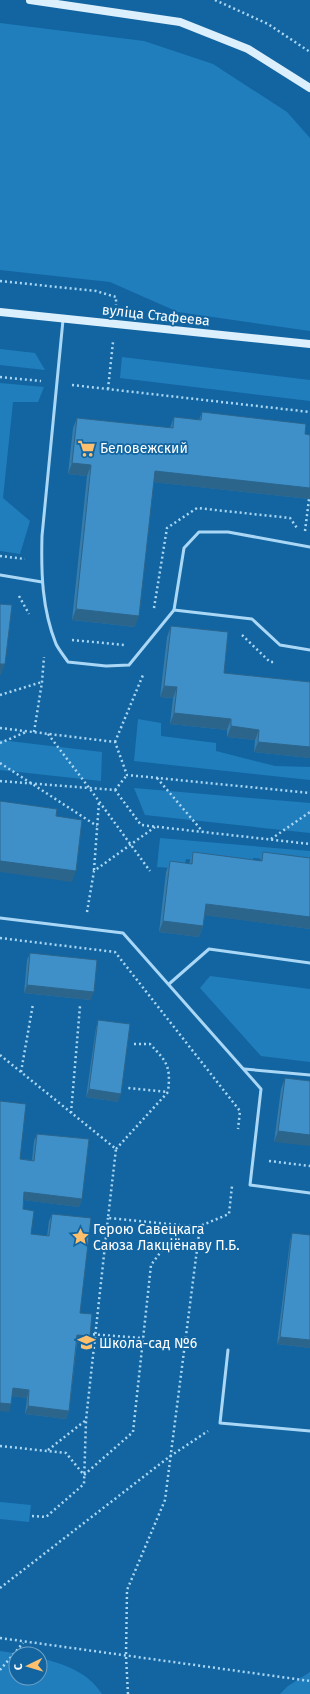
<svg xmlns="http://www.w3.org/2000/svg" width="310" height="1694" viewBox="0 0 310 1694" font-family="'Fira Sans',sans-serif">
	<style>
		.green { fill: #217ebd }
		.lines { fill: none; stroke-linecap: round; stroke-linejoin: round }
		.path { stroke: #aad7f5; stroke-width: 2.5; stroke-dasharray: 2 3; stroke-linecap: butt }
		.lane { stroke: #aad7f5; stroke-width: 3 }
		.secondary { stroke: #dbeffd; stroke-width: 8 }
		.wall { fill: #367cac }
		.shaded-wall { fill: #2c658c }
		.building { fill: #3f90c8; stroke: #2c658c }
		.labels { text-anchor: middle; stroke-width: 3.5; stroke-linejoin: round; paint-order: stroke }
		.street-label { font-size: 14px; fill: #fff; stroke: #1265a0 }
		.poi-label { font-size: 14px; fill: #fff; stroke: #1265a0; text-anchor: start }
	</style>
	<rect width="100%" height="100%" fill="#1265a0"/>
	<g class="green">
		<path d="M0 23 144 41 213 64 287 112 310 138V331L178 312 110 282 0 270Z"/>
		<path d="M0 349 35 353 45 370 0 365Z"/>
		<path d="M122 357 310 380V401L120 378Z"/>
		<path d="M0 383 44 387 38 402H13L3 498 30 521 20 554 0 551Z"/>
		<path d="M138 719 161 723V736L216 743V751L275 766 310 767V780L134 761Z"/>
		<path d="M0 740 102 752 101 781 0 770Z"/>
		<path d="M134 788 310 803V833L145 815Z"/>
		<path d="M160 838 310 851V865L253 858 252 866 186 859 184 869 157 867Z"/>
		<path d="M210 976 310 989V1062L261 1056 200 988Z"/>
		<path d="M0 1502 31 1505 29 1522 0 1519Z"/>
		<path d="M0 1651 20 1654H16V1678H40V1658C64 1664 88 1672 102 1694H0Z"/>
		<path d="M310 1672V1694H280L288 1686Z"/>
	</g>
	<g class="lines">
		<g class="path">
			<path d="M215 0 268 24 310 52"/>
			<path d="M0 281 96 291 116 297V305"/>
			<path d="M0 377 41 381"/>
			<path d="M72 385 310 412"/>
			<path d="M108 389 113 342"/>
			<path d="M305 531 309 499"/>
			<path d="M0 556 25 559"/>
			<path d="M19 596 29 614"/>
			<path d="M154 608 167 528 197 508 290 518 297 528"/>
			<path d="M242 635 270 662H276"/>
			<path d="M72 640 125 645"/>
			<path d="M0 695 42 682"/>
			<path d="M0 728 115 742 127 775 310 793"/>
			<path d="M34 732 42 682 44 657"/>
			<path d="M48 734 90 789 150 871"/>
			<path d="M115 742 143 675"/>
			<path d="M0 743 26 732"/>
			<path d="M0 763 97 826"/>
			<path d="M157 778 203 832"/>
			<path d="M0 781 115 790 141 825 310 844"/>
			<path d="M115 790 127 775"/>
			<path d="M271 839 310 812"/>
			<path d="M94 870 99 802"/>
			<path d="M87 912 94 871 155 827"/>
			<path d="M0 938 115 952 240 1111 238 1129"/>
			<path d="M134 1044H150C167 1062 171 1066 168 1092"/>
			<path d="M0 1055 116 1149 108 1218 180 1225"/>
			<path d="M21 1072 33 1004"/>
			<path d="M71 1113 80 1006"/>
			<path d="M116 1149 168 1092 128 1088"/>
			<path d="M269 1161 310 1166"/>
			<path d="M88 1334 143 1338"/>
			<path d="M0 1446 66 1453 84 1475 133 1432 151 1265 180 1226H200"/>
			<path d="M48 1450 86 1420 108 1218"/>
			<path d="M32 1516 46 1517 84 1484 86 1421"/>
			<path d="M0 1588 169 1457 208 1431"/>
			<path d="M0 1638 310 1681"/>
			<path d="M0 1670 23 1643"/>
			<path d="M128 1694 126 1656 127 1590 165 1500 200 1226 229 1214 232 1186"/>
		</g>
		<g class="lane">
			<path d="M63 320 42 536C41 573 42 609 56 644 59 650 64 656 68 662L106 666 129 665 174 610 184 548 199 532H228L310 547"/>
			<path d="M0 575 42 582"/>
			<path d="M174 610 252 619 280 645 310 650"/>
			<path d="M0 918 123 933 261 1089 250 1185 310 1193"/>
			<path d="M169 984 209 949 310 963"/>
			<path d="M244 1069 310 1075"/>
			<path d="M228 1350 220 1423 310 1431"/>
		</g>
		<g class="secondary">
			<path d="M30 0 180 22 248 49 310 88"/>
			<path d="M0 312 310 344"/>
		</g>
	</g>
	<g class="wall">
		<path d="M202 412 310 435V499L153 482 135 627 72 620 87 476 68 474 73 428 77 418 170 428 174 417 199 420Z"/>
		<path d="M171 626 224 673 310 682V758L254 752 255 740 227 737V730L170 724 173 698 160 697 167 637Z"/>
		<path d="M193 852 260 861 263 852 310 929 205 915 203 926 199 937 159 932 166 872 170 861 189 864Z"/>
		<path d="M30 953 91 1000 24 993 27 960Z"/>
		<path d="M98 1020 118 1102 86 1097 96 1028Z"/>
		<path d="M285 1078 310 1081 274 1142 281 1089Z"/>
		<path d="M37 1134 82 1199 79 1207 24 1200 23 1209 31 1234 47 1236 49 1221 52 1214 80 1313 90 1336 87 1344 77 1343 69 1411 66 1419 25 1414 27 1398 12 1396 9 1412 20 1159 32 1160 34 1141Z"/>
		<path d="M292 1233 310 1235V1348L277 1344 290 1241Z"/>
	</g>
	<g class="shaded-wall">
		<path d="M72 463 91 465 87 476 68 474Z"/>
		<path d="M155 471 310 488V499L151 482Z"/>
		<path d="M76 609 139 616 135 627 72 620Z"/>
		<path d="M0 664H5L1 675H0Z"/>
		<path d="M164 686 177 687 173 698 160 697Z"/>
		<path d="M174 713 231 719 227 730 170 724Z"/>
		<path d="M231 726 259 730 255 740 227 737Z"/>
		<path d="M258 742 310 747V758L254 752Z"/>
		<path d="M0 861 76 871 72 882 0 872Z"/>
		<path d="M206 904 310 917V929L202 915Z"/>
		<path d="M163 921 203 926 199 937 159 932Z"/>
		<path d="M27 985 94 992 91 1000 24 993Z"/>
		<path d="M89 1089 121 1094 118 1102 86 1097Z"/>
		<path d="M278 1131 310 1135V1146L274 1142Z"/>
		<path d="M24 1192 82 1199 79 1207 22 1200Z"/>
		<path d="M77 1335 90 1336 87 1344 75 1342Z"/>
		<path d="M280 1337 310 1340V1348L277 1344Z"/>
		<path d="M13 1388 29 1390 27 1398 10 1396Z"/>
		<path d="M0 1403 11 1404 9 1412 0 1411Z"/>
		<path d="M28 1406 69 1411 66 1419 25 1414Z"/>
	</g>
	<g class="building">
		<path d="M202 412 306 424 305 434 310 435V488L155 471 139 616 76 609 91 465 72 463 77 418 173 428 174 417 201 420Z"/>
		<path d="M0 604 12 605 5 664H0Z"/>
		<path d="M171 626 228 632 224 673 310 682V747L258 742 259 730 231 726V719L174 713 177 687 164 686Z"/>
		<path d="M0 801 57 809 56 816 82 820 76 871 0 861Z"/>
		<path d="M193 852 262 861 263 852 310 858V917L206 904 203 926 163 921 170 861 192 864Z"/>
		<path d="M30 953 97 960 94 992 27 985Z"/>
		<path d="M98 1020 130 1024 121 1094 89 1089Z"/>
		<path d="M285 1078 310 1081V1135L278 1131Z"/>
		<path d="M0 1101 26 1104 20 1159 34 1161 37 1134 89 1139 82 1199 24 1192 23 1209 34 1211 31 1234 49 1236 52 1214 91 1218 80 1313 92 1314 90 1336 77 1335 69 1411 28 1406 29 1390 13 1388 11 1404 0 1403Z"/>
		<path d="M292 1233 310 1235V1340L280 1337Z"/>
	</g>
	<defs>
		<symbol id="supermarket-bare" viewBox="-9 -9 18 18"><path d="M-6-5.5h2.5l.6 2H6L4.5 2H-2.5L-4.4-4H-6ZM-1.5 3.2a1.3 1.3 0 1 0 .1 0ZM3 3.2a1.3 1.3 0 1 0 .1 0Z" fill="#ffc06e" stroke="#1265a0" stroke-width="2.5" paint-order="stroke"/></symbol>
		<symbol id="sight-bare" viewBox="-9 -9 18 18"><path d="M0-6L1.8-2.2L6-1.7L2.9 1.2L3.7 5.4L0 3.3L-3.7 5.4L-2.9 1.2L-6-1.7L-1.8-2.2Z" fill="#ffc06e" stroke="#1265a0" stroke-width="2.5" paint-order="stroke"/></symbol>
		<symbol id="school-bare" viewBox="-9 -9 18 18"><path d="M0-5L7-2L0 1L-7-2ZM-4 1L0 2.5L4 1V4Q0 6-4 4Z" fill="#ffc06e" stroke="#1265a0" stroke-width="2.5" paint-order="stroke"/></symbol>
	</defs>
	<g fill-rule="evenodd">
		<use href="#supermarket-bare" x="74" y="436" width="25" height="25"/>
		<use href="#sight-bare" x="68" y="1224" width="25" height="25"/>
		<use href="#school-bare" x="74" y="1330" width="25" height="25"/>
	</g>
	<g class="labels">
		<g class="street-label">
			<text transform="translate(156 315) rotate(6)" y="5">вуліца Стафеева</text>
		</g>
		<g class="poi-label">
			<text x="100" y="453">Беловежский</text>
			<text x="93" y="1234">Герою Савецкага<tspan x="93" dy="16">Саюза Лакціёнаву П.Б.</tspan></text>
			<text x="99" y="1348">Школа-сад №6</text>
		</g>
	</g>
	<g transform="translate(28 1666) rotate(265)"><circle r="19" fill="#1265a0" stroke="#71a3c6"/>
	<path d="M0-3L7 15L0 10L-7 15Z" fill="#ffc06e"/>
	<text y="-6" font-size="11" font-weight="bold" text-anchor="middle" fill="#ffffff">С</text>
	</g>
</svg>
